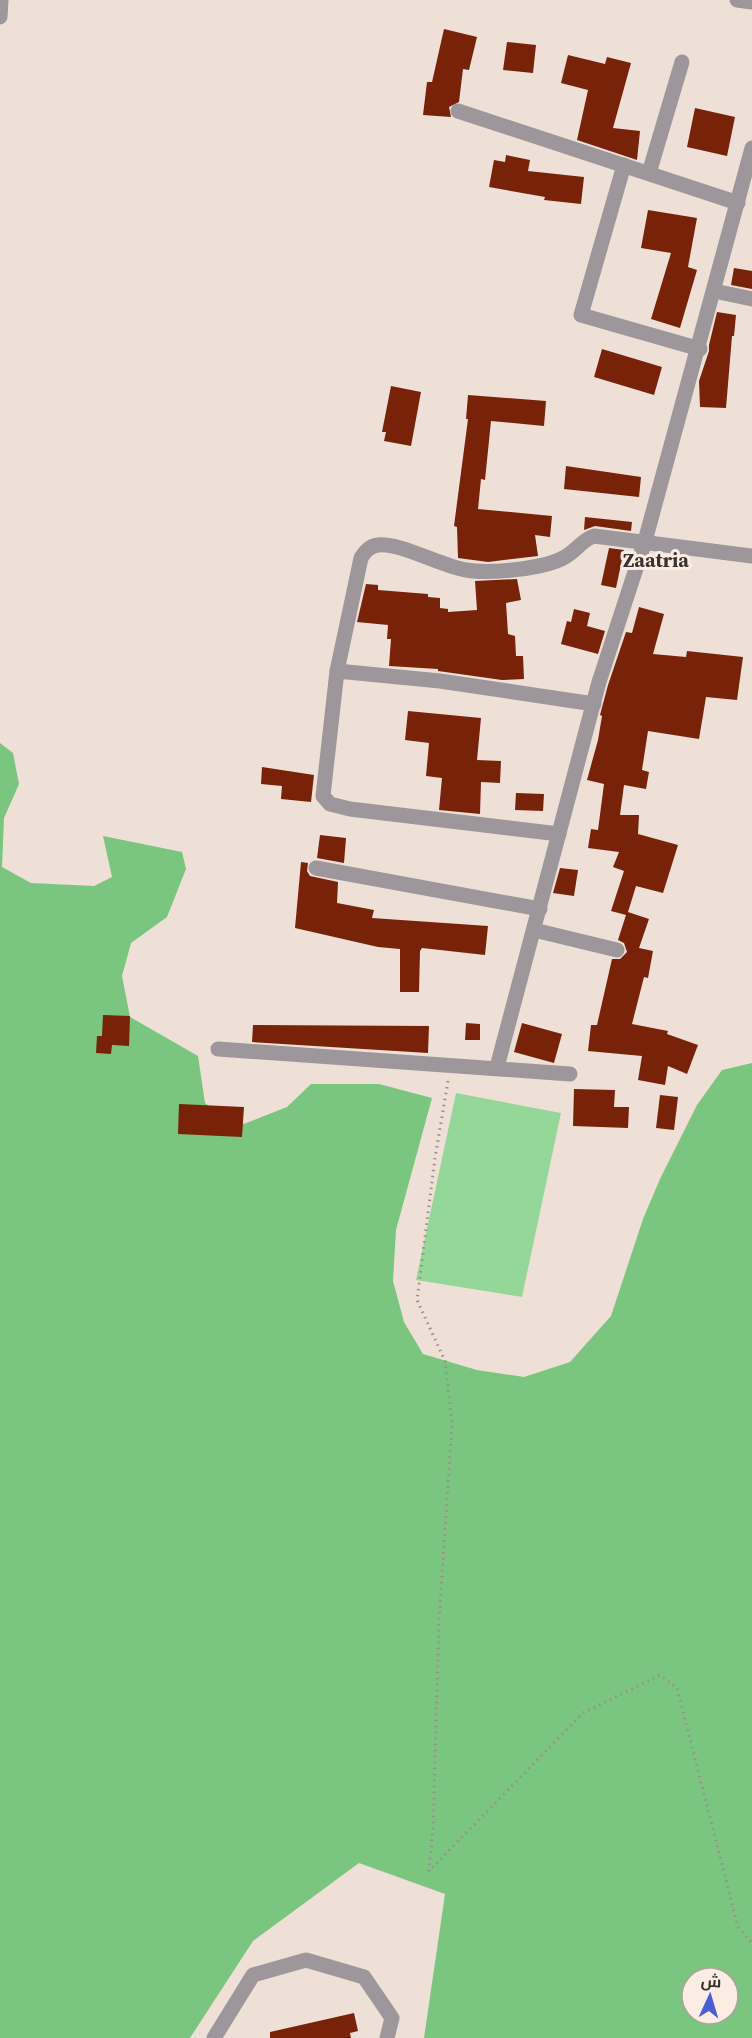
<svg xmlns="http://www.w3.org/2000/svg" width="752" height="2038" viewBox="0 0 752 2038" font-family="'Source Serif 4',Cairo,serif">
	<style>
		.green { fill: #95d699 }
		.forest { fill: #7ac57f; fill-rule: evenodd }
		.building { fill: #782209 }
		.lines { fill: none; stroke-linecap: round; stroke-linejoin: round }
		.path { stroke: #9a8f89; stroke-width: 3; stroke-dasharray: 1.5 4.5; stroke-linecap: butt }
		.minor { stroke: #9d979b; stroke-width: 15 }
		.labels { text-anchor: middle; stroke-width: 6; stroke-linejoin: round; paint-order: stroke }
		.quarter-label { font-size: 20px; font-weight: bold; fill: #38332f; stroke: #fcede4 }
	</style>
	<rect width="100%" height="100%" fill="#efe0d7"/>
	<path class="green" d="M456 1093 561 1113 522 1297 416 1280Z"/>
	<path class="forest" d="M0 743 13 753 19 784 4 818 2 867 31 883 94 886 112 877 103 836 182 852 186 869 167 917 131 943 122 976 130 1017 198 1056 205 1103 236 1127 287 1107 311 1084H379L432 1098 396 1230 393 1281 404 1322 423 1354 477 1370 524 1377 570 1362 611 1316 643 1219 660 1179 697 1105 722 1070 752 1063V2038H424L445 1894 359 1863 253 1941 190 2038H0ZM692 1978H728V2014H692Z"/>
	<g class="building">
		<path d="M444 29 477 37 469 70 463 69 459 102 449 107 451 117 423 115 427 82H432Z"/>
		<path d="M507 42 536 45 533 73 503 70Z"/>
		<path d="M568 55 605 64 607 57 631 63 613 128 640 131 637 160 577 140 588 90 561 83Z"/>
		<path d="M695 108 735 117 727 156 687 147Z"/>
		<path d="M506 155 530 160 528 171 584 177 581 204 544 200 545 197 489 187 494 160 505 162Z"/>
		<path d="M648 210 697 218 688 267 697 270 680 328 651 319 671 253 641 248Z"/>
		<path d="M734 268 752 271V289L731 285Z"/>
		<path d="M717 312 736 315 734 336H732L726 408 700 407 699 381 709 351V345Z"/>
		<path d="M602 349 662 367 654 395 594 377Z"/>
		<path d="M391 386 421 392 411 446 384 441 386 432H382Z"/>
		<path d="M468 395 546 401 544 426 491 421 485 480 481 479 478 509 552 516 550 537 535 535 538 556 488 562 458 558 457 527 454 526 468 419H466Z"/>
		<path d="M566 466 641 477 639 497 564 489Z"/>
		<path d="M585 517 632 522 631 531 595 526 584 530Z"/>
		<path d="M609 548 624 550 616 588 601 585Z"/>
		<path d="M517 579 521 600 506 603 508 634 515 636 516 656H523L524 679 502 680 438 671V669L389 666 391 639H387L388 625 357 622 366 584 378 585V590L428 594V597L440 598V608L448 609V612L477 610 475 581Z"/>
		<path d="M639 607 664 614 653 654 686 657 687 651 743 657 737 700 706 697 699 739 648 731 642 770 649 772 646 789 624 785 620 815H639L638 834 678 845 663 893 636 886 628 912 649 919 639 948 653 951 648 978 644 977 632 1024 668 1031 667 1034 698 1045 687 1074 668 1066 665 1085 638 1080 642 1056 588 1051 591 1025H597L612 959H620L627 952 624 943 618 940 626 915 611 911 624 871 613 867 619 852 588 848 591 829 598 830 604 784 587 780 598 740 602 716 600 715 608 685 626 632 632 633Z"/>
		<path d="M574 609 590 613 587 626 605 631 598 654 561 644 567 621 571 622Z"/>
		<path d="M408 711 481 718 477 760 501 761 500 783 481 782 480 814 439 810 442 778 426 776 429 743 405 740Z"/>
		<path d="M262 767 314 775 311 802 281 799 282 786 261 784Z"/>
		<path d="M516 793 544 794 543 811 515 810Z"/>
		<path d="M320 835 346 838 344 863 317 858Z"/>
		<path d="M301 862 308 863 307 871 310 876 338 882 337 903 374 910 372 918 488 926 485 955 422 948 420 951 419 992H400V949L378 947 295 928Z"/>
		<path d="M560 868 578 870 574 896 553 893Z"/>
		<path d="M103 1015 130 1016 129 1046 112 1045 111 1054 96 1053 97 1036H102Z"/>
		<path d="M466 1023 480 1024V1040H465Z"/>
		<path d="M522 1023 562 1034 554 1063 514 1052Z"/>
		<path d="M253 1025 429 1026 428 1053 252 1042Z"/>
		<path d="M574 1089 615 1090 614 1107H629L628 1128 573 1126Z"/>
		<path d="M660 1095 678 1097 674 1130 656 1128Z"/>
		<path d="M179 1104 244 1107 242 1137 178 1134Z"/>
		<path d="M354 2013 358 2031 350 2033 351 2038H270V2032Z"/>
	</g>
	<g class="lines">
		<path class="path" d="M448 1081 435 1158 417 1300 445 1361 452 1424 439 1621 433 1828 429 1871 583 1713 660 1675 677 1688 738 1927 752 1943"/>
		<g class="minor">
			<path d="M737 0 752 2"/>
			<path d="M0 17 1 0"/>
			<path d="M458 111 738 203"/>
			<path d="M624 165 581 315 700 349"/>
			<path d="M649 173 682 62"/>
			<path d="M714 291 752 299"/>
			<path d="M337 671 440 681 594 704"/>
			<path d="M559 834 350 809 330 804 323 796 337 671 361 558C365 552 369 546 378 545 399 542 441 566 466 570 489 574 545 569 565 557 577 550 582 540 594 536L752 556"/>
			<path d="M316 868 540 909"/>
			<path d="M534 930 617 950"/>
			<path d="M218 1049 570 1074"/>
			<path d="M497 1067 599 682 645 541 752 148"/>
			<path d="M214 2038 253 1975 306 1960 364 1977 392 2018 387 2038"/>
		</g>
	</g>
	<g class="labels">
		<g class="quarter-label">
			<text x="656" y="567">Zaatria</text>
		</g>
	</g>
	<g transform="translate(710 1996) rotate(4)"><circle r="28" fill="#fcede4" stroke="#aea39c" stroke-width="1.5"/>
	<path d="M0-4.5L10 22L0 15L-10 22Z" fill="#475fd3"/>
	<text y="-9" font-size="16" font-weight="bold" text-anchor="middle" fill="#38332f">ش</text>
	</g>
</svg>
